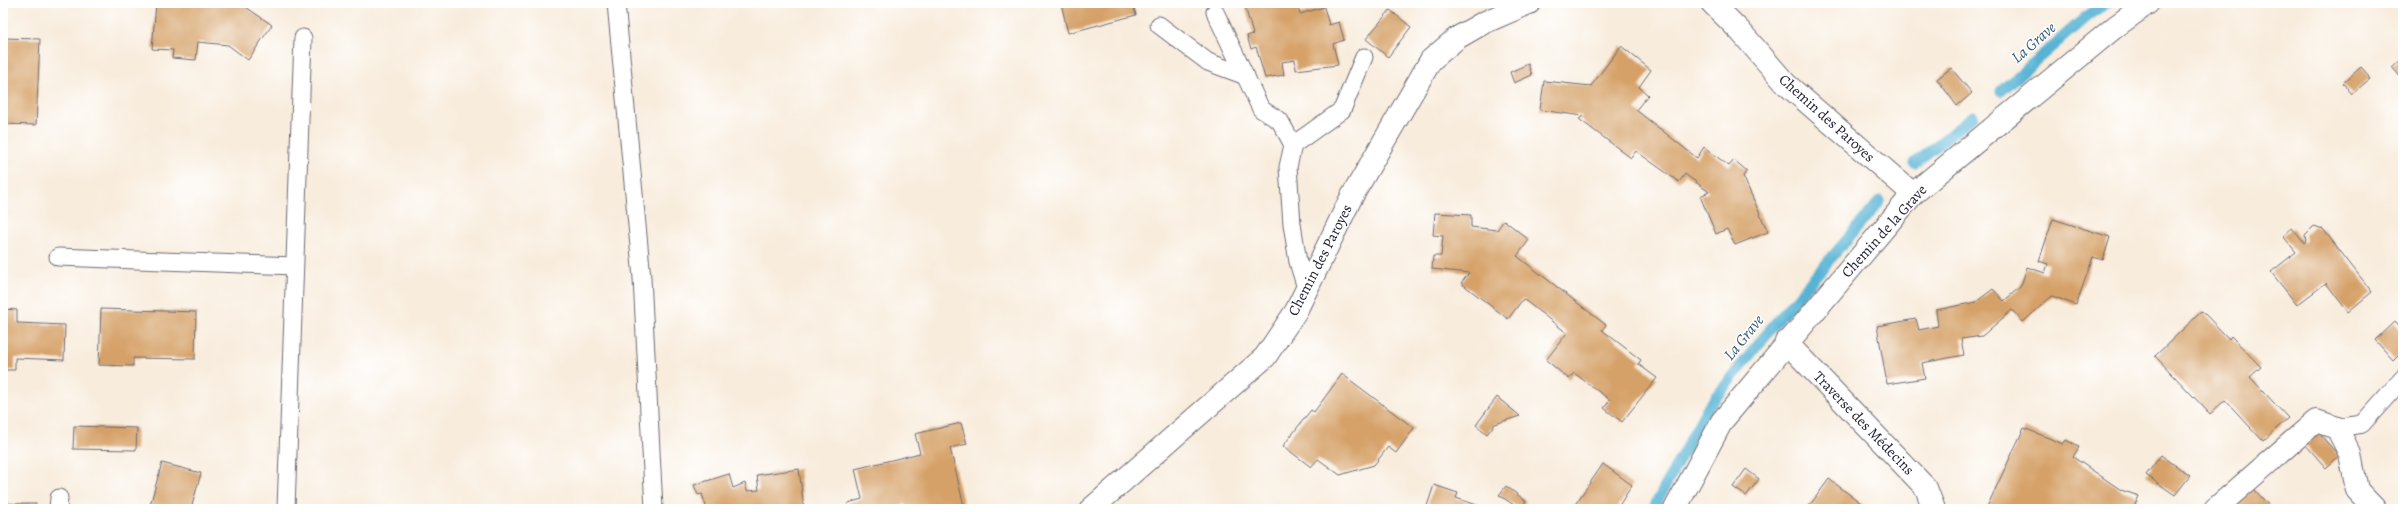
<svg xmlns="http://www.w3.org/2000/svg" width="2406" height="512" viewBox="0 0 2406 512" font-family="Alegreya,serif">
	<style>
		.lines { fill: none; stroke-linecap: round; stroke-linejoin: round }
		.stream { stroke: #56b3d4; stroke-width: 11 }
		.building { fill: #d5a168 }
		.lane-casing { stroke: #6d6973; stroke-width: 19 }
		.street-casing { stroke: #6d6973; stroke-width: 24 }
		.lane { stroke: #fff; stroke-width: 17 }
		.street { stroke: #fff; stroke-width: 22 }
		.labels { text-anchor: middle; stroke-width: 3; stroke-linejoin: round; paint-order: stroke }
		.street-label { font-size: 15px; fill: #22223b; stroke: #fff }
		.water-label { font-size: 16px; font-style: italic; fill: #375c78; stroke: #fff }
	</style>
	<rect width="100%" height="100%" fill="#fff"/>
	<filter id="ink" filterUnits="userSpaceOnUse"><feTurbulence type="fractalNoise" baseFrequency=".025" numOctaves="2"/><feDisplacementMap in="SourceGraphic" scale="8" xChannelSelector="R" yChannelSelector="G"/><feConvolveMatrix kernelMatrix="1 2 1 2 8 2 1 2 1" color-interpolation-filters="sRGB"/></filter>
	<filter id="wash" filterUnits="userSpaceOnUse"><feTurbulence type="fractalNoise" baseFrequency=".012" numOctaves="4" result="noise"/><feDisplacementMap in="SourceGraphic" scale="16" xChannelSelector="R" yChannelSelector="G"/><feGaussianBlur stdDeviation="0.9" result="paint"/><feColorMatrix in="noise" values="0 0 0 0 0 0 0 0 0 0 0 0 0 0 0 0 0 1.4 0 .05"/><feComposite in="paint" operator="in"/></filter>
	<g filter="url(#wash)">
		<rect width="100%" height="100%" fill="#f8ecdc"/>
		<g class="lines">
			<g class="stream">
				<path d="M2001 91 2087 16 2107 3"/>
				<path d="M1915 163 1973 116"/>
				<path d="M1653 509 1706 410 1772 327 1880 201"/>
			</g>
		</g>
		<g id="blocks">
			<g class="building">
				<path d="M156 3H240L272 25 248 60 228 45 198 42 196 60 172 58 173 50 152 49Z"/>
				<path d="M1061 3H1138L1133 5 1136 15 1068 33Z"/>
				<path d="M1244 3H1297L1300 14 1324 7 1329 25 1339 22 1344 40 1333 44 1338 65 1296 70 1295 60 1282 62 1284 75 1265 78 1256 47 1251 49 1247 36 1253 34Z"/>
				<path d="M1390 10 1411 27 1388 57 1366 39Z"/>
				<path d="M3 38 40 39 36 125 3 124Z"/>
				<path d="M1621 46 1651 70 1639 87 1648 95 1636 110 1697 158 1704 147 1729 166 1734 160 1747 171 1743 176 1768 232 1735 245 1727 229 1716 234 1700 196 1709 192 1685 174 1679 182 1636 151 1631 158 1579 119 1583 116 1540 110 1544 81 1591 86Z"/>
				<path d="M2403 57V80L2392 67Z"/>
				<path d="M1528 64 1532 75 1514 83 1510 72Z"/>
				<path d="M2361 67 2371 78 2352 94 2343 83Z"/>
				<path d="M1951 68 1972 93 1957 106 1937 79Z"/>
				<path d="M1435 213 1471 215V227L1497 230 1504 220 1529 240 1517 256 1606 325 1602 330 1641 360 1638 364 1657 378 1622 422 1604 408 1610 400 1574 373 1569 379 1546 360 1567 333 1523 299 1508 319 1461 283 1469 273 1432 269 1433 256H1441L1443 236 1433 235Z"/>
				<path d="M2053 219 2110 237 2103 260 2093 257 2076 305 2052 296 2023 322 2012 310 1982 336 1961 339 1964 355 1922 363 1925 378 1887 384 1877 326 1916 319 1919 330 1938 326 1936 310 1976 302 1993 289 2004 301 2021 286 2027 267 2045 273 2048 264 2039 261Z"/>
				<path d="M2314 226 2323 229 2372 292 2348 312 2326 283 2297 305 2271 272 2296 252 2283 236 2292 228 2304 243 2306 241 2305 235Z"/>
				<path d="M3 309 17 310V323L65 325 64 360 15 358V370H3Z"/>
				<path d="M101 309 196 312 195 359 133 358V366L99 365Z"/>
				<path d="M2202 311 2229 339 2231 336 2261 367 2250 377 2288 418 2263 441 2225 400 2210 414 2155 356Z"/>
				<path d="M2394 322 2403 332V350L2393 360 2375 340Z"/>
				<path d="M1342 374 1414 428 1396 453 1388 447 1374 465 1340 475 1318 459 1311 467 1283 446 1311 410 1314 412Z"/>
				<path d="M1497 397 1520 416 1495 424 1487 434 1476 425Z"/>
				<path d="M961 423 967 444 950 448 964 506 953 509H907L906 504 890 509H849L848 503 862 499 855 469 920 453 915 434Z"/>
				<path d="M74 426 137 428 136 450 73 449Z"/>
				<path d="M2024 428 2063 444 2066 440 2079 447 2073 457 2121 490 2139 496 2133 509H1986Z"/>
				<path d="M2318 432 2339 456 2326 468 2305 444Z"/>
				<path d="M2161 455 2190 476 2175 495 2146 475Z"/>
				<path d="M162 463 201 473 191 509H149Z"/>
				<path d="M1603 464 1632 485 1617 509H1578L1574 506Z"/>
				<path d="M799 469 804 509H707L702 494 698 495 694 485 729 474 733 488 745 483 747 491 759 490 757 475Z"/>
				<path d="M1746 469 1759 479 1746 496 1733 487Z"/>
				<path d="M1829 479 1869 509H1807Z"/>
				<path d="M1434 485 1458 493 1456 498 1489 509H1426Z"/>
				<path d="M1506 486 1526 501 1520 509 1499 495Z"/>
				<path d="M2253 488 2272 509H2232Z"/>
				<rect x="3" y="504" width="33" height="5"/>
			</g>
		</g>
	</g>
	<g filter="url(#ink)">
		<use href="#blocks" fill-opacity="0" stroke="#6d6973" stroke-width="1"/>
		<g class="lines">
			<defs>
				<g id="lane">
					<path d="M616 3 642 278 654 509"/>
					<path d="M1215 12 1261 109 1280 121 1293 145 1288 167 1292 224 1298 262 1306 288"/>
					<path d="M1159 25 1208 62 1246 76"/>
					<path d="M1293 145 1342 110 1364 57"/>
					<path d="M58 257 294 266"/>
					<path d="M2337 428 2362 424 2403 378"/>
					<path d="M58 509 59 498"/>
					<path d="M286 509 303 38"/>
				</g>
				<g id="street">
					<path d="M1712 3 1740 31 1786 84 1913 194"/>
					<path d="M1786 342 1926 488 1934 509"/>
					<path d="M1091 509 1265 357 1296 311 1351 198 1431 60 1457 38 1483 23 1529 3"/>
					<path d="M1675 509 1722 421 1913 194 2115 27 2148 3"/>
					<path d="M2215 509 2316 421 2337 428 2350 454 2357 490 2375 509"/>
				</g>
			</defs>
			<use href="#lane" class="lane-casing"/>
			<use href="#street" class="street-casing"/>
			<use href="#lane" class="lane"/>
			<use href="#street" class="street"/>
		</g>
	</g>
	<g class="labels">
		<g class="street-label">
			<text transform="translate(1827 118) rotate(42)" y="5">Chemin des Paroyes</text>
			<text transform="translate(1884 231) rotate(-48)" y="5">Chemin de la Grave</text>
			<text transform="translate(1320 260) rotate(-63)" y="5">Chemin des Paroyes</text>
			<text transform="translate(1864 423) rotate(46)" y="5">Traverse des Médecins</text>
		</g>
		<g class="water-label">
			<text transform="translate(2033 42) rotate(-41)" y="6">La Grave</text>
			<text transform="translate(1743 337) rotate(-51)" y="6">La Grave</text>
		</g>
	</g>
	<rect width="2406" height="512" fill="none" stroke="#fff" stroke-width="16"/>
</svg>
